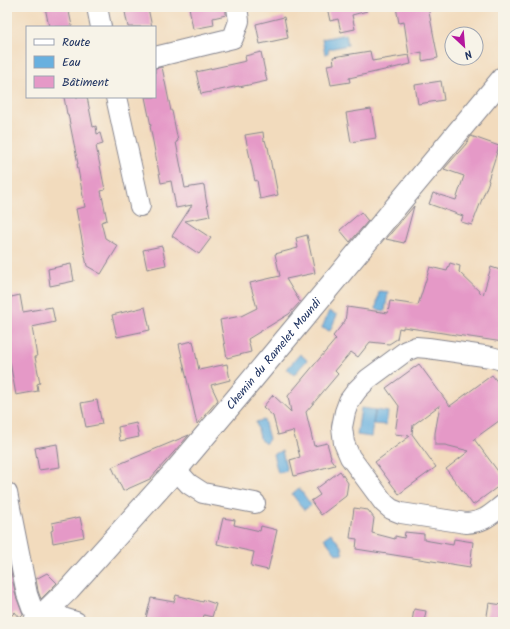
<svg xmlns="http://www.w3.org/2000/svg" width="510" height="629" viewBox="0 0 510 629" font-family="Kalam,sans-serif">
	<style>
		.water { fill: #68b0df; stroke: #42709e }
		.building { fill: #e599c7 }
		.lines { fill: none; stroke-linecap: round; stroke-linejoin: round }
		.minor-casing { stroke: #86858e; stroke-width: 22 }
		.major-casing { stroke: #86858e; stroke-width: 24 }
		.minor { stroke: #fff; stroke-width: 20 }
		.major { stroke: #fff; stroke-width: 22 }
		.labels { text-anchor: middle; stroke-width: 4; stroke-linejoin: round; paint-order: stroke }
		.street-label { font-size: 12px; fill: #1b2f5e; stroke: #f7f3e8 }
	</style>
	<rect width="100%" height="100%" fill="#f7f3e8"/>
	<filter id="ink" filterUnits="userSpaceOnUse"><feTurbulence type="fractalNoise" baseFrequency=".025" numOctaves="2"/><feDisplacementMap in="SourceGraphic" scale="8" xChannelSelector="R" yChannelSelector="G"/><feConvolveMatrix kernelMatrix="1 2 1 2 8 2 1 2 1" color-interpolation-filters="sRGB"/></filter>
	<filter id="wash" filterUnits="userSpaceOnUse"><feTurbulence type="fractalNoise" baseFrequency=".012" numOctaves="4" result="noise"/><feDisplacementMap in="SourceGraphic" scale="16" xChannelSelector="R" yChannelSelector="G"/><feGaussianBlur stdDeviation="0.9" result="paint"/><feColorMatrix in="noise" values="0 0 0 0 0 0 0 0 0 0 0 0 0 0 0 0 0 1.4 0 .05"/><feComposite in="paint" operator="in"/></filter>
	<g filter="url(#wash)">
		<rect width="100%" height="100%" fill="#f2dbbd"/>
		<g class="water">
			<path d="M346 34 348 45 329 49 328 53 325 54 322 39Z"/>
			<path d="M379 291 388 292 385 311 376 309Z"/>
			<path d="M329 311 337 315 330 331 322 328Z"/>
			<path d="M300 354 307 360 294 375 287 369Z"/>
			<path d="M361 408 375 410 371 437 357 435Z"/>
			<path d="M376 410 388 412 386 425 373 424Z"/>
			<path d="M264 420 269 439 266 443H264L262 441H261L256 422Z"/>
			<path d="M282 451 287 471 278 473 273 454Z"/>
			<path d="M299 488 311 505 304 510 292 494Z"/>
			<path d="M331 533 343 549 341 550 343 553 340 555 338 553 336 554 324 538Z"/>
		</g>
		<g id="blocks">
			<g class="building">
				<path d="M45 7H68L72 26 65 27H49Z"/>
				<path d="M189 7H226V15L213 18 214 25 193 29Z"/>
				<path d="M327 7H366L367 11 352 15 355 29 341 32 338 19 330 21Z"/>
				<path d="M396 7H428L438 58 422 61V52L409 55 404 22 399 23Z"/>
				<path d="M148 8 152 27H128L125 12Z"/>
				<path d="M284 17 288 38 260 44 256 24Z"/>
				<path d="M370 51 372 61 409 55 411 64 349 78 350 82 331 85 327 65 334 64 333 57Z"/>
				<path d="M261 52 267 81 239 87V86L201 94 196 72 246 61 245 56Z"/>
				<path d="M162 67 171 111H172L178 141 176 142 185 188 204 185 206 199 210 216 185 221 211 238 199 254 172 236 192 205 176 208 171 181 161 183 150 126H151L145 97H155V68Z"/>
				<path d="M441 81 444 100 418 104 415 85Z"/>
				<path d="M64 97H87L93 127 96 126 97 134 100 133 103 144 96 146 105 190 101 191 107 220 101 222 105 238 118 246 101 274 87 266 76 209 85 207 77 164H78L68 114H67Z"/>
				<path d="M371 109 376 138 351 142 346 113Z"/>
				<path d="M263 132 264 141 265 140 267 147H268L272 169H273L278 195 260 199 257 180 255 181 245 135Z"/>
				<path d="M471 136 499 146 488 180 489 181 472 225 461 222 463 216 429 204 433 193 456 200 464 176 444 169 466 144Z"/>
				<path d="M414 206 404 243 386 239Z"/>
				<path d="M361 212 368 221 350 242 340 230Z"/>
				<path d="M307 235 315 273 286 279 300 302 289 314 248 339 251 352 227 358 220 320 241 316 257 308 250 283 280 276 275 254 298 248 296 238Z"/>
				<path d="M162 246 166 265 147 269 143 250Z"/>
				<path d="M450 263 460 266 459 272 483 295 491 267 503 271V342L403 327V329L399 328 397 339 389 344 370 342 358 357 351 352 335 371 338 374 306 412 314 446 327 443 331 457 330 458 335 465 294 476 290 460 300 457 293 431 278 435 273 416 263 407 273 395 291 412 288 396 336 339 333 336 345 321 347 307 388 313 390 301 418 305 430 267 447 271Z"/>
				<path d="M71 264 74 281 50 286 48 269Z"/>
				<path d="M20 295 23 312 52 307 55 322 32 327 37 357H35L40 383 37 384 38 391 16 395 10 362 7 363V298Z"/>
				<path d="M145 307 150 330 117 337 112 315Z"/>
				<path d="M193 341 199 370 227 364 230 380 211 385 218 400 197 424 179 344Z"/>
				<path d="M419 364 450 406 492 375 503 389V418L474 439 503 478V483L473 505 446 469 469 451 445 445H435V433L440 405 413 425 412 434 436 467 399 494 375 462 410 436 395 434 399 406 386 388Z"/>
				<path d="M97 400 102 424 86 427 81 403Z"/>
				<path d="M136 423 139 437 120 441 118 427Z"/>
				<path d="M189 435 150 479 123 491 112 467Z"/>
				<path d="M57 444 60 467 39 470 35 448Z"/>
				<path d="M340 471 348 483 346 496 321 515 311 501 320 495 316 489Z"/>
				<path d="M354 508 368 510 374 518 372 533 395 539V536L404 538 405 532 424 534V540L453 545 454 539 473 542 470 567 356 549 357 539 350 538Z"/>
				<path d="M80 517 84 537 53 543 51 531 53 530 52 523Z"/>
				<path d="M223 518 235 520 234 525 260 531 261 526 277 530 268 570 251 566 254 552 217 544Z"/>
				<path d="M7 563H9L16 596 23 615 20 618 15 612 7 620Z"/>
				<path d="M47 573 57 583 41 599 38 591 36 579Z"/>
				<path d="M176 595 203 602 204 600 216 604 212 617 204 615 202 622H165L146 618 151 598 174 602Z"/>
				<path d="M489 603 503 605V622H486Z"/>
				<path d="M414 609 426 611 424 622H412Z"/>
			</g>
		</g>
	</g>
	<g filter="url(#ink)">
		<use href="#blocks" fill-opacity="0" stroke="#86858e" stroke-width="1"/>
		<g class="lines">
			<defs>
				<g id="minor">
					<path d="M97 7 101 27"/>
					<path d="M155 57 233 38 239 21 237 7"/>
					<path d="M116 97 140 206"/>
					<path d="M503 361 502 360 491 357 428 348 416 347 406 351 368 379 357 390 349 401 345 412 342 427 344 443 350 457 384 503 391 509 401 513 466 523C484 522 489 516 503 505"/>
					<path d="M176 470 189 484 203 493 255 503"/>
					<path d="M7 493 27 594 32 608 40 617"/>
					<path d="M49 608 63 618 76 622"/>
				</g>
				<g id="major">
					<path id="s1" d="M35 622 69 589 176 470 236 399 503 78"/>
				</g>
			</defs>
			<use href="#minor" class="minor-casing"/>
			<use href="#major" class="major-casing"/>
			<use href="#minor" class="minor"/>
			<use href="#major" class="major"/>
		</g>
	</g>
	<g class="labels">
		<g class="street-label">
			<text dy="4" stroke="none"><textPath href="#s1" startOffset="359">Chemin du Ramelet Moundi</textPath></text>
		</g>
	</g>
	<rect width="510" height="629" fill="none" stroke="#f7f3e8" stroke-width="24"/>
	<rect x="26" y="26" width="130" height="72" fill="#f7f3e8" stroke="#9fa5b1"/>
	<rect x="34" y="39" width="20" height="6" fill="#ffffff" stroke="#9fa5b1"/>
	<text x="62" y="46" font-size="12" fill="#1b2f5e">Route</text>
	<rect x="34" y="56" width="20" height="12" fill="#68b0df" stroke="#9fa5b1"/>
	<text x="62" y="66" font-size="12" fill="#1b2f5e">Eau</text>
	<rect x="34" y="76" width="20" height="12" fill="#e599c7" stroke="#9fa5b1"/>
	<text x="62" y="86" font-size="12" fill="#1b2f5e">Bâtiment</text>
	<g transform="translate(464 46) rotate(154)"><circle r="19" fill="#f7f3e8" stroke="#9fa5b1"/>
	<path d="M0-3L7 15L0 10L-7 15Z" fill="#b5179e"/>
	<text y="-6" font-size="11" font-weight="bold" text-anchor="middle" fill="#1b2f5e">N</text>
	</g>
</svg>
